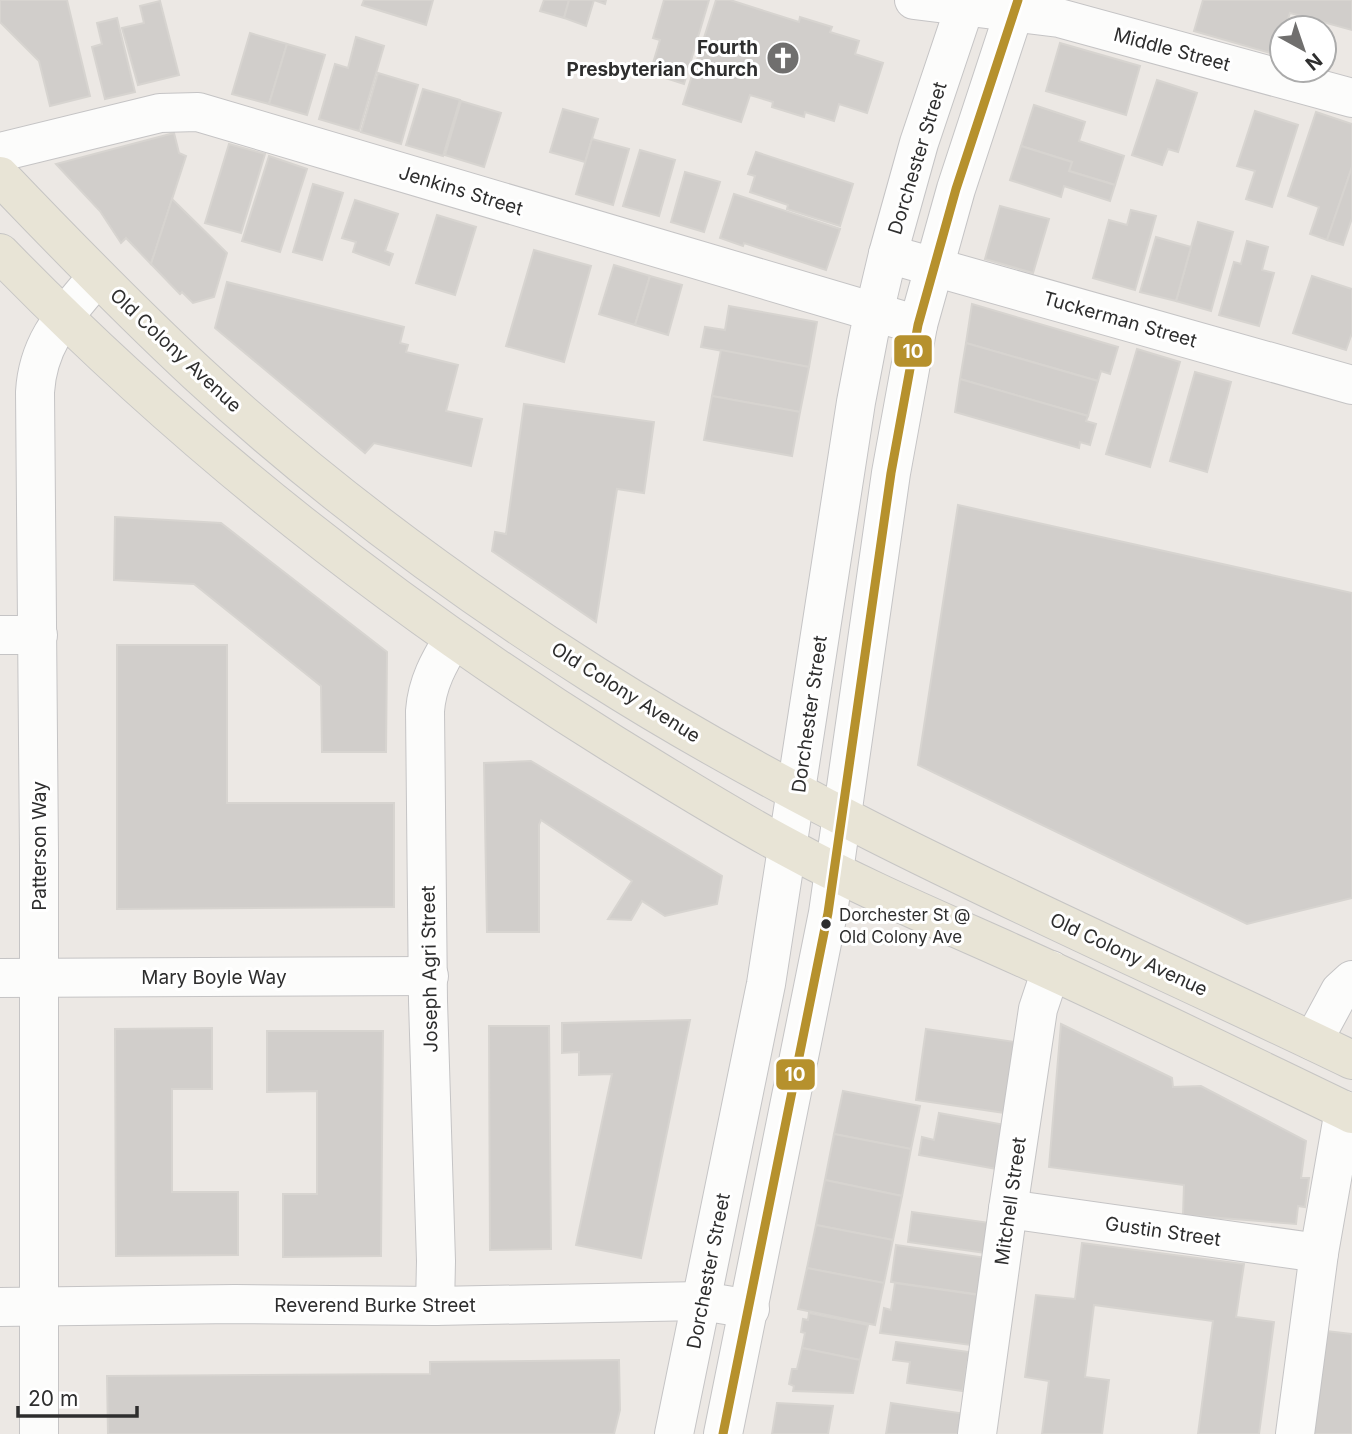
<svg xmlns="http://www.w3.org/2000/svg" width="1352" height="1434" viewBox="0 0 1352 1434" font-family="Inter,sans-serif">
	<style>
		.building { fill: #d1cecb; stroke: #d7d4d0; stroke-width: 2 }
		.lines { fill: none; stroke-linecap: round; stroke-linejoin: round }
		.minor-casing { stroke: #c5c4c5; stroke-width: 40 }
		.secondary-casing { stroke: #c5c4c5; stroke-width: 40 }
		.primary-casing { stroke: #c6c5c4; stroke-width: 40 }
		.minor { stroke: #fcfcfb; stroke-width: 38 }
		.secondary { stroke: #fcfcfb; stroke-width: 38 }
		.primary { stroke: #e8e4d6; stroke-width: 38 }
		.bus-1-casing { stroke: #fff; stroke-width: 14 }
		.bus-1 { stroke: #b6912d; stroke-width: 9 }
		.bus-dot { fill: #2e2e2e; stroke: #fff; stroke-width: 2.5 }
		.labels { text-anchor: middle; stroke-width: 6; stroke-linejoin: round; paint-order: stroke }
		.bus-label { font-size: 17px; fill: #2e2e2e; stroke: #fff; text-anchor: start }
		.poi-label { font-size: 19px; font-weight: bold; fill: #2e2e2e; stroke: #fff; text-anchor: end }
		.street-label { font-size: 19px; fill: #2e2e2e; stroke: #fff }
		.line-badge { stroke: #fff; stroke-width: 2.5 }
		.badge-label { font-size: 19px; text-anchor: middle; font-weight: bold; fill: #fff }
	</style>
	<rect width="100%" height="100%" fill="#ece8e4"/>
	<g class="building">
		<path d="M0 0H67L90 96 50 106 39 61 0 22Z"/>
		<path d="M364 0H433L426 25 362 5Z"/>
		<path d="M544 0H569L564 18 540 11Z"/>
		<path d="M569 0H606L605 4 594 0 586 26 564 18Z"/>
		<path d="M664 0H709L684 84 650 73 660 40 653 38Z"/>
		<path d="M716 0H730L799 22 800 17 832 27 830 32 859 41 855 54 883 63 867 113 839 104 834 121 805 112 804 117 772 107 773 102 750 95 741 122 683 104Z"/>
		<path d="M1203 0H1352V30L1290 13 1285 28H1282V39L1277 55 1194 31Z"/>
		<path d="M160 1 179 75 138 85 122 28 144 23 140 6Z"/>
		<path d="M117 18 135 92 105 99 92 47 102 44 97 23Z"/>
		<path d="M250 33 287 44 269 104 232 94Z"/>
		<path d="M356 37 384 46 359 131 319 119 335 64 348 68Z"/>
		<path d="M1060 43 1140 66 1126 115 1046 91Z"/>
		<path d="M287 44 325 55 307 115 269 104Z"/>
		<path d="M378 73 418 85 401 144 361 132Z"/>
		<path d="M1157 80 1197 93 1178 152 1168 149 1162 165 1132 155Z"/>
		<path d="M423 89 460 100 443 156 406 145Z"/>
		<path d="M461 101 501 113 484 167 445 155Z"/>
		<path d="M1034 105 1085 122 1079 141 1124 156 1115 185 1069 171 1072 162 1021 146Z"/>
		<path d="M563 109 598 119 585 162 550 152Z"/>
		<path d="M1255 111 1298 125 1272 207 1246 199 1255 171 1237 166Z"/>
		<path d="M1316 112 1352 124V167L1327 240 1310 234 1319 207 1288 196Z"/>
		<path d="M174 133 179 153 186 156 151 264 126 238 121 243 100 211 56 164Z"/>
		<path d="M592 139 629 149 613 205 576 194Z"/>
		<path d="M229 144 265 154 241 233 205 223Z"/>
		<path d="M1021 146 1072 162 1069 171 1115 185 1110 201 1064 186 1061 197 1010 180Z"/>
		<path d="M640 150 675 160 659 216 623 206Z"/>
		<path d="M756 152 853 184 840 226 787 209 788 205 750 192 755 176 748 174Z"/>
		<path d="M269 156 307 169 280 252 242 241Z"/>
		<path d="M1352 167V218L1343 245 1327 240Z"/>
		<path d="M685 172 720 182 704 232 671 222Z"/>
		<path d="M313 184 343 193 322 260 293 252Z"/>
		<path d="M734 194 840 229 826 270 744 243 743 246 720 238Z"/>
		<path d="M172 199 227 253 214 297 193 303 182 292 180 294 151 264Z"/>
		<path d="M355 200 398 214 385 251 393 254 389 265 353 252 356 242 342 238Z"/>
		<path d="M1000 206 1049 219 1033 273 985 259Z"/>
		<path d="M1131 210 1156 216 1135 290 1093 278 1109 220 1127 225Z"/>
		<path d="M437 215 476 227 455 295 416 283Z"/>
		<path d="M1198 222 1233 232 1211 311 1176 301Z"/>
		<path d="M1156 237 1191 247 1176 301 1140 292Z"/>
		<path d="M1247 241 1268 247 1262 270 1274 273 1259 326 1219 315 1234 262 1241 264Z"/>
		<path d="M534 250 591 266 564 362 506 346Z"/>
		<path d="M614 265 650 276 635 325 599 314Z"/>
		<path d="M650 276 682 285 668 335 635 325Z"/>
		<path d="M1312 276 1352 289V333L1346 350 1293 333Z"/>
		<path d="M227 282 404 327 400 343 408 345 406 352 458 365 446 411 482 419 471 466 374 443 365 453 215 328Z"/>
		<path d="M972 304 1118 347 1110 374 1101 371 1098 381 966 343Z"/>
		<path d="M729 306 817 322 809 367 701 347 705 327 725 330Z"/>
		<path d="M966 343 1098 381 1088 416 960 379Z"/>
		<path d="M1137 349 1180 362 1150 467 1106 454Z"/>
		<path d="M721 350 809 367 800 412 712 396Z"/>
		<path d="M1195 372 1231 382 1207 472 1170 461Z"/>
		<path d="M960 379 1088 416 1086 421 1096 424 1090 445 1080 442 1079 448 955 412Z"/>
		<path d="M712 396 800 412 792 456 704 440Z"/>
		<path d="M524 404 654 422 644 493 617 489 596 622 492 551 495 532 506 534Z"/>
		<path d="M958 505 1352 593V898L1247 924 918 765Z"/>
		<path d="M115 517 221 523 387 652 386 752H322L321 686 194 584 114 580Z"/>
		<path d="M117 645H227V803H394V907L117 909Z"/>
		<path d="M531 761 722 876 717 904 665 916 642 901 631 920 608 919 632 881 541 820 539 825V932H487L484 763Z"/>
		<path d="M690 1020 641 1258 576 1245 612 1074 579 1075V1052L562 1053V1023Z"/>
		<path d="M1061 1024 1172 1078 1173 1087 1201 1086 1306 1141 1301 1178H1309L1305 1207 1298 1206 1296 1224 1183 1215 1184 1185 1049 1167Z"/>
		<path d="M489 1026H549L551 1249 490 1250Z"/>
		<path d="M212 1028V1089H172V1192H238V1255L116 1256 115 1029Z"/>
		<path d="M926 1029 1015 1042 1005 1113 916 1100Z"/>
		<path d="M267 1031H383L381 1256 283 1257V1194H317V1091L267 1092Z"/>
		<path d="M843 1091 920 1106 911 1149 834 1134Z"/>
		<path d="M939 1113 1005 1125 997 1169 919 1155 922 1137 934 1140Z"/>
		<path d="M834 1134 911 1149 902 1196 825 1180Z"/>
		<path d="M825 1180 902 1196 893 1240 816 1225Z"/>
		<path d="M912 1212 990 1223 986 1253 908 1242Z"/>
		<path d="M816 1225 893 1240 884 1283 807 1268Z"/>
		<path d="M1082 1243 1244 1264 1236 1317 1274 1322 1259 1434H1198L1213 1321 1094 1305 1085 1377 1109 1380 1102 1434H1042L1049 1381 1025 1377 1036 1295 1075 1299Z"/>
		<path d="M896 1245 987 1258 982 1295 891 1282Z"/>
		<path d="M807 1268 884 1283 875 1325 798 1309Z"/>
		<path d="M895 1283 986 1296 978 1346 880 1333 884 1308 891 1310Z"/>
		<path d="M809 1313 868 1325 860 1360 802 1348 805 1333 801 1332 803 1319 808 1320Z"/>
		<path d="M1326 1331 1352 1334V1434H1311Z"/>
		<path d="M896 1342 969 1352 963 1391 907 1383 910 1362 893 1360Z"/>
		<path d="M802 1348 860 1360 853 1393 793 1391 794 1386 789 1384 792 1369H797Z"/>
		<path d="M619 1360 620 1410 614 1434H108L107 1376 430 1374V1362Z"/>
		<path d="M777 1403 833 1406 828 1434H772Z"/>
		<path d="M891 1403 966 1414 962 1434H886Z"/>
	</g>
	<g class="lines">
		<defs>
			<g id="minor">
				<path d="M914 0 1059 18 1352 98"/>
				<path d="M0 152 160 113 198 112 918 325"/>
				<path d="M888 254 1352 385"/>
				<path d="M0 635H38"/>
				<path d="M0 978 429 976"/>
				<path d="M1313 1041 1340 991 1352 980"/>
				<path d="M1008 1209 1319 1253"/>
				<path d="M435 1306 436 1261 428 1001 425 711C427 683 439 662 453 639"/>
				<path d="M0 1307 235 1304 435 1306 702 1301 750 1309"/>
				<path d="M39 1434V854L35 392C38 341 66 314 97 277"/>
				<path d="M977 1434 1008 1209 1038 1009 1051 970"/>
				<path d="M1295 1434 1319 1253 1344 1110"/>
			</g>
			<g id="secondary">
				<path d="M674 1434 766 984 856 402 869 334 888 254 919 143 967 0"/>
				<path d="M723 1434 828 913 891 473 918 325 956 189 1018 0"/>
			</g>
			<g id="primary">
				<path d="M0 176C64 243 129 310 197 373 318 485 454 586 594 675 833 827 1097 937 1352 1060"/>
				<path d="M0 253C184 442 389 604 613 744 670 779 727 815 787 847 873 894 963 930 1052 971 1152 1017 1252 1066 1352 1114"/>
			</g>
		</defs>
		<use href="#minor" class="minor-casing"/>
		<use href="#secondary" class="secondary-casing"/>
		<use href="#primary" class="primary-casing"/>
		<use href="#minor" class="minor"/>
		<use href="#secondary" class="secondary"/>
		<use href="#primary" class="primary"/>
		<defs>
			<path id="bus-1" d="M723 1434 828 913 891 473 918 325 956 189 1018 0"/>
		</defs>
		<use href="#bus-1" class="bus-1-casing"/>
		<use href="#bus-1" class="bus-1"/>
	</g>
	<defs>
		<symbol id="church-disc" viewBox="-11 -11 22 22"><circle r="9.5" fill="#706f6e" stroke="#fff"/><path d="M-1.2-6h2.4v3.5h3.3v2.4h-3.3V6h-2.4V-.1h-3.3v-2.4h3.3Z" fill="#fff"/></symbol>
	</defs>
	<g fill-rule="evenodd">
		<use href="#church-disc" x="764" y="39" width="38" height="38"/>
	</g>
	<circle class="bus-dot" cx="826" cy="924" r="6"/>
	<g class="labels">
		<g class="bus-label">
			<text x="839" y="921">Dorchester St @<tspan x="839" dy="22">Old Colony Ave</tspan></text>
		</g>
		<g class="poi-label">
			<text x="758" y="54">Fourth<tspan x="758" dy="22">Presbyterian Church</tspan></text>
		</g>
		<g class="street-label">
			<text transform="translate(1172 49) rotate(15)" y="7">Middle Street</text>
			<text transform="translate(917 158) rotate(-73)" y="7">Dorchester Street</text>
			<text transform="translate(461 190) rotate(17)" y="7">Jenkins Street</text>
			<text transform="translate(1120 319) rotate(16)" y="7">Tuckerman Street</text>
			<text transform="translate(176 350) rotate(43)" y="7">Old Colony Avenue</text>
			<text transform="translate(626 692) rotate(32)" y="7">Old Colony Avenue</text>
			<text transform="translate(809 714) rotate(-82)" y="7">Dorchester Street</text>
			<text transform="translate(39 846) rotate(-90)" y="7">Patterson Way</text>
			<text transform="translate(1129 954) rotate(25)" y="7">Old Colony Avenue</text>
			<text transform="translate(429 969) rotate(-91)" y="7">Joseph Agri Street</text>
			<text x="214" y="984">Mary Boyle Way</text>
			<text transform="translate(1010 1201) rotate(-82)" y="7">Mitchell Street</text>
			<text transform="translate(1163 1231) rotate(8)" y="7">Gustin Street</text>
			<text transform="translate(708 1271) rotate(-79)" y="7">Dorchester Street</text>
			<text x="375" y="1312">Reverend Burke Street</text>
		</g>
	</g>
	<g class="line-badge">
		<rect x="893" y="334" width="40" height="34" rx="7" fill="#b6912d"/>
		<rect x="775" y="1058" width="41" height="33" rx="7" fill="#b6912d"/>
	</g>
	<g class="badge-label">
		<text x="913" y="358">10</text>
		<text x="795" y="1081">10</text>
	</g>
	<g transform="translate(1303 49) rotate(140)"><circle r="33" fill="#ffffff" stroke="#ababab" stroke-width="2"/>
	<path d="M0-5L12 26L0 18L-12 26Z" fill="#706f6e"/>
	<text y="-10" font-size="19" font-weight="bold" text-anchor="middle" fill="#2e2e2e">N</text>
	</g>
	<path d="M18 1406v10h119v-10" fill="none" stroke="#2e2e2e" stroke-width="3.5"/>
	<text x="28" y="1406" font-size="21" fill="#2e2e2e" stroke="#ffffff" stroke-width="5" paint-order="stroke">20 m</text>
</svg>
